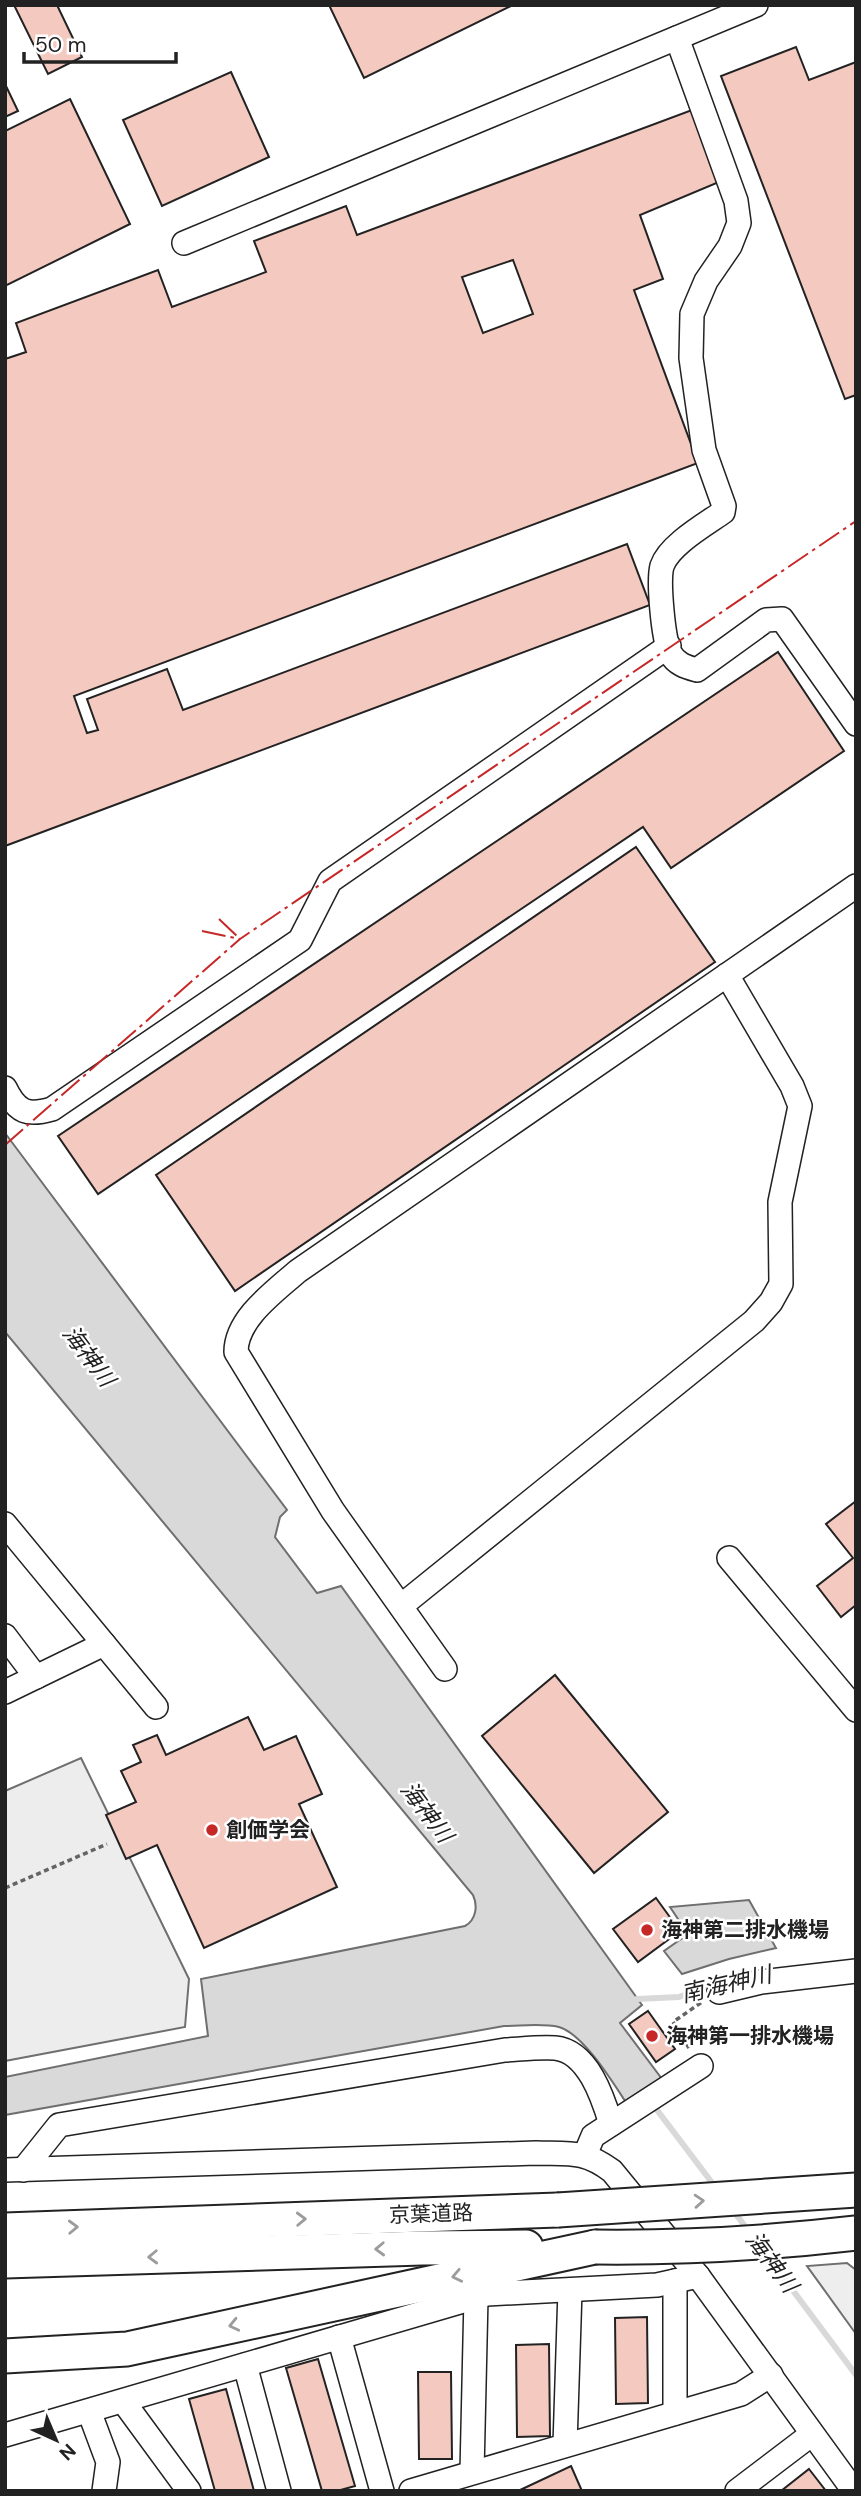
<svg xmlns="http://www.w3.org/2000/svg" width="861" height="2496" viewBox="0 0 861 2496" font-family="'DM Sans','Noto Sans JP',sans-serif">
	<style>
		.green { fill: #eee; stroke: #6f6f6f; stroke-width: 2 }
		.parking { fill: #ededed; stroke: #6f6f6f; stroke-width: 2 }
		.water { fill: #d9d9d9; stroke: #6f6f6f; stroke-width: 2 }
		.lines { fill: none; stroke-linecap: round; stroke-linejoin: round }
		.stream { stroke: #d9d9d9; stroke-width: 6 }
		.building { fill: #f3c9c0; stroke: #222; stroke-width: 2; fill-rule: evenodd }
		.minor-casing { stroke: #222; stroke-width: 26 }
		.highway-casing { stroke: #222; stroke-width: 37 }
		.path { stroke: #646464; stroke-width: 3.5; stroke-dasharray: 5 3.5; stroke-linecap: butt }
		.minor { stroke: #fff; stroke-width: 23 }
		.highway { stroke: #fff; stroke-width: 33 }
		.highway-bridge-casing { stroke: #222; stroke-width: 37; stroke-linecap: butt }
		.highway-bridge { stroke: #fff; stroke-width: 33 }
		.power { stroke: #c62828; stroke-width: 2; stroke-dasharray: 24 5 3.5 5; stroke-linecap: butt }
		.oneway { stroke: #9c9c9c }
		.poi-dot { fill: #c62828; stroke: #fff; stroke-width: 2.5 }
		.labels { text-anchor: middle; stroke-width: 5; stroke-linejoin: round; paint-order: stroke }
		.poi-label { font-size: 21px; font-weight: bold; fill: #222; stroke: #fff; text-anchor: start }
		.street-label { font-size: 21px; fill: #222; stroke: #fff }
		.water-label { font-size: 23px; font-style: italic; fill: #222; stroke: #fff }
	</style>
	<rect width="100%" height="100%" fill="#fff"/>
	<path class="green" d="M847 2263 856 2270V2334L807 2266Z"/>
	<path class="parking" d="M81 1758 189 1979 185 2027 5 2061V1791Z"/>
	<g class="water">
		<path d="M5 1133 287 1510 280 1517 275 1537 317 1593 341 1586 642 2005 620 2023 665 2083 629 2107C615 2086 584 2034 559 2027 542 2023 521 2026 504 2026L5 2115V2077L208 2036 201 1979 465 1926C476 1920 478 1906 473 1895L5 1332Z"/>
		<path d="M749 1900 776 1948 729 1959 682 1974 664 1951 688 1934 670 1907Z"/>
	</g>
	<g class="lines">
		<g class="stream">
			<path d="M637 1999 679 1997 716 1983"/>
			<path d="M651 2102 716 2188"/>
			<path d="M731 2208 748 2230"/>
			<path d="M765 2253 856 2375"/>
		</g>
	</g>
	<g class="building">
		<path d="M14 5H57L82 57 48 74Z"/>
		<path d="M329 5H513L364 78Z"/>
		<path d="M796 47 809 80 856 62V395L845 399 721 76Z"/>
		<path d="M231 72 269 157 162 206 123 120Z"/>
		<path d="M5 84 18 111 5 117Z"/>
		<path d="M70 99 130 224 5 286V131Z"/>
		<path d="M692 110 719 182 640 215 663 279 634 290 698 463 74 696 87 733 98 730 87 699 167 669 183 710 627 544 650 605 5 846V359L26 352 16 323 158 270 172 307 266 272 254 241 346 206 357 235ZM513 260 533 314 483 333 462 277Z"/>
		<path d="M778 652 844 751 671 868 643 827 98 1194 58 1136Z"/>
		<path d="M636 847 715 962 235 1291 156 1175Z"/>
		<path d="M856 1501V1605L841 1617 817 1586 853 1558 826 1524Z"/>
		<path d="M555 1675 668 1812 594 1873 482 1736Z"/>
		<path d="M248 1717 264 1750 296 1736 322 1794 299 1804 337 1887 204 1948 157 1845 126 1859 106 1815 136 1802 121 1771 141 1762 133 1745 157 1735 166 1755Z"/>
		<path d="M656 1898 680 1931 638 1962 613 1929Z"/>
		<path d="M648 2011 675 2049 656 2062 629 2024Z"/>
		<path d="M647 2317 648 2403 616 2404 615 2318Z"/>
		<path d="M549 2344 550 2436 517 2437 516 2345Z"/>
		<path d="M318 2359 355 2486 337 2491H322L286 2368Z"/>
		<path d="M418 2372H451L452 2459H419Z"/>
		<path d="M226 2389 254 2491H215L189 2399Z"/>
		<path d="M571 2466 582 2491H518Z"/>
		<path d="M809 2469 826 2491H781Z"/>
	</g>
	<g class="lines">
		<defs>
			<g id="minor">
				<path d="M677 38 736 201 739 223 730 246 706 281 692 314 691 358 704 450 724 506 723 512C706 524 669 545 662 566 658 581 663 638 670 653 676 664 686 667 697 670L766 620 782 619 856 724"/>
				<path d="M184 243 756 5"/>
				<path d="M5 1088C17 1113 28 1116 52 1109L300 940 330 881 669 646"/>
				<path d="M5 1524 156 1707"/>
				<path d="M729 1558 856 1710"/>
				<path d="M401 1606 754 1321 771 1302 781 1284 780 1202 800 1106 792 1086 727 975"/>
				<path d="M5 1636 36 1677"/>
				<path d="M445 1669 333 1511 236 1352C236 1319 274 1292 298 1271L856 886"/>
				<path d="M5 1692 104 1644"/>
				<path d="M719 1992 761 1982 856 1971"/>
				<path d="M585 2155 593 2136 701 2066"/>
				<path d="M5 2170 536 2153C570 2154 584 2150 612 2171L698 2276 854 2491"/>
				<path d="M23 2170 59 2125 505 2050C522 2049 539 2047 555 2048 588 2051 603 2098 611 2124"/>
				<path d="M339 2337 382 2491"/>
				<path d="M245 2365 279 2491"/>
				<path d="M123 2401 189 2491"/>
				<path d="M89 2411 108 2462 104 2491"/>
				<path d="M675 2413V2281"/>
				<path d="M5 2435 487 2294 657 2285 698 2276"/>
				<path d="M565 2445 570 2290"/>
				<path d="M472 2472 476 2297"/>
				<path d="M411 2491 741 2394 771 2375"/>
				<path d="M737 2491 812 2434"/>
			</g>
			<g id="highway">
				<path d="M5 2230 558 2210"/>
				<path d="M5 2261 422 2248 526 2247"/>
				<path d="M5 2356 127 2349 595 2247"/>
			</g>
		</defs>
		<use href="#minor" class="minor-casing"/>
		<use href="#highway" class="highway-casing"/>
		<g class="path">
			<path d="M5 1888 107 1844"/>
			<path d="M689 2048 673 2022 702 2002"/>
		</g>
		<use href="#minor" class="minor"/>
		<use href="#highway" class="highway"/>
		<defs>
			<g id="highway-bridge">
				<path d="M558 2210 856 2190"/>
				<path d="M595 2247C682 2248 770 2243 856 2233"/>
			</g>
		</defs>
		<use href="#highway-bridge" class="highway-bridge-casing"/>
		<use href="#highway-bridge" class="highway-bridge"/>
		<g class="power">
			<path d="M219 919 240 939"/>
			<path d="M202 931 240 939"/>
			<path d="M5 1145 240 939 856 521"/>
		</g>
	</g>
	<defs><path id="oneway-chevron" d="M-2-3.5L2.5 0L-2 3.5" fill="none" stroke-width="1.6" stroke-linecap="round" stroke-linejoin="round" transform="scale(1.75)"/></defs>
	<g class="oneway">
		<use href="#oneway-chevron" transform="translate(699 2201) rotate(-4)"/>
		<use href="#oneway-chevron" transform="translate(301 2219) rotate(-2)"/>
		<use href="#oneway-chevron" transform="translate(73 2227) rotate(-2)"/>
		<use href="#oneway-chevron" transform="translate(380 2249) rotate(178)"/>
		<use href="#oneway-chevron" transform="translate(153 2257) rotate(178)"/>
		<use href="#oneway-chevron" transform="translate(457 2276) rotate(168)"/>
		<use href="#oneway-chevron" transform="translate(234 2325) rotate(167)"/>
	</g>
	<g class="poi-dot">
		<circle cx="212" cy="1830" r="7"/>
		<circle cx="647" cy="1930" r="7"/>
		<circle cx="652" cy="2036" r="7"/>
	</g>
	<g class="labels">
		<g class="poi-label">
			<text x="226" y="1837">創価学会</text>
			<text x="661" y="1937">海神第二排水機場</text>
			<text x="666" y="2043">海神第一排水機場</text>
		</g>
		<g class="street-label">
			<text transform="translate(431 2214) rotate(-2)" y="7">京葉道路</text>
		</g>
		<g class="water-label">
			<text transform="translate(89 1356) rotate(53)" y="8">海神川</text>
			<text transform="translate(427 1812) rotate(53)" y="8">海神川</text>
			<text transform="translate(726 1984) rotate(-13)" y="8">南海神川</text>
			<text transform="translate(772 2262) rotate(53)" y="8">海神川</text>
		</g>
	</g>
	<rect width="861" height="2496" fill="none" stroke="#222222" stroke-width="14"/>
	<g transform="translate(56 2440) rotate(136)" stroke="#ffffff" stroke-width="5" paint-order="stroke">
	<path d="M0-5L12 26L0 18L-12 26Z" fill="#222222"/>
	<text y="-10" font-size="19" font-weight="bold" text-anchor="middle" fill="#222222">N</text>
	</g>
	<path d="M24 52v10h152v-10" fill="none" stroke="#222222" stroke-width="3.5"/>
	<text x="35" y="52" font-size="21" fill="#222222" stroke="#ffffff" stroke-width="5" paint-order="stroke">50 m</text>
</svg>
